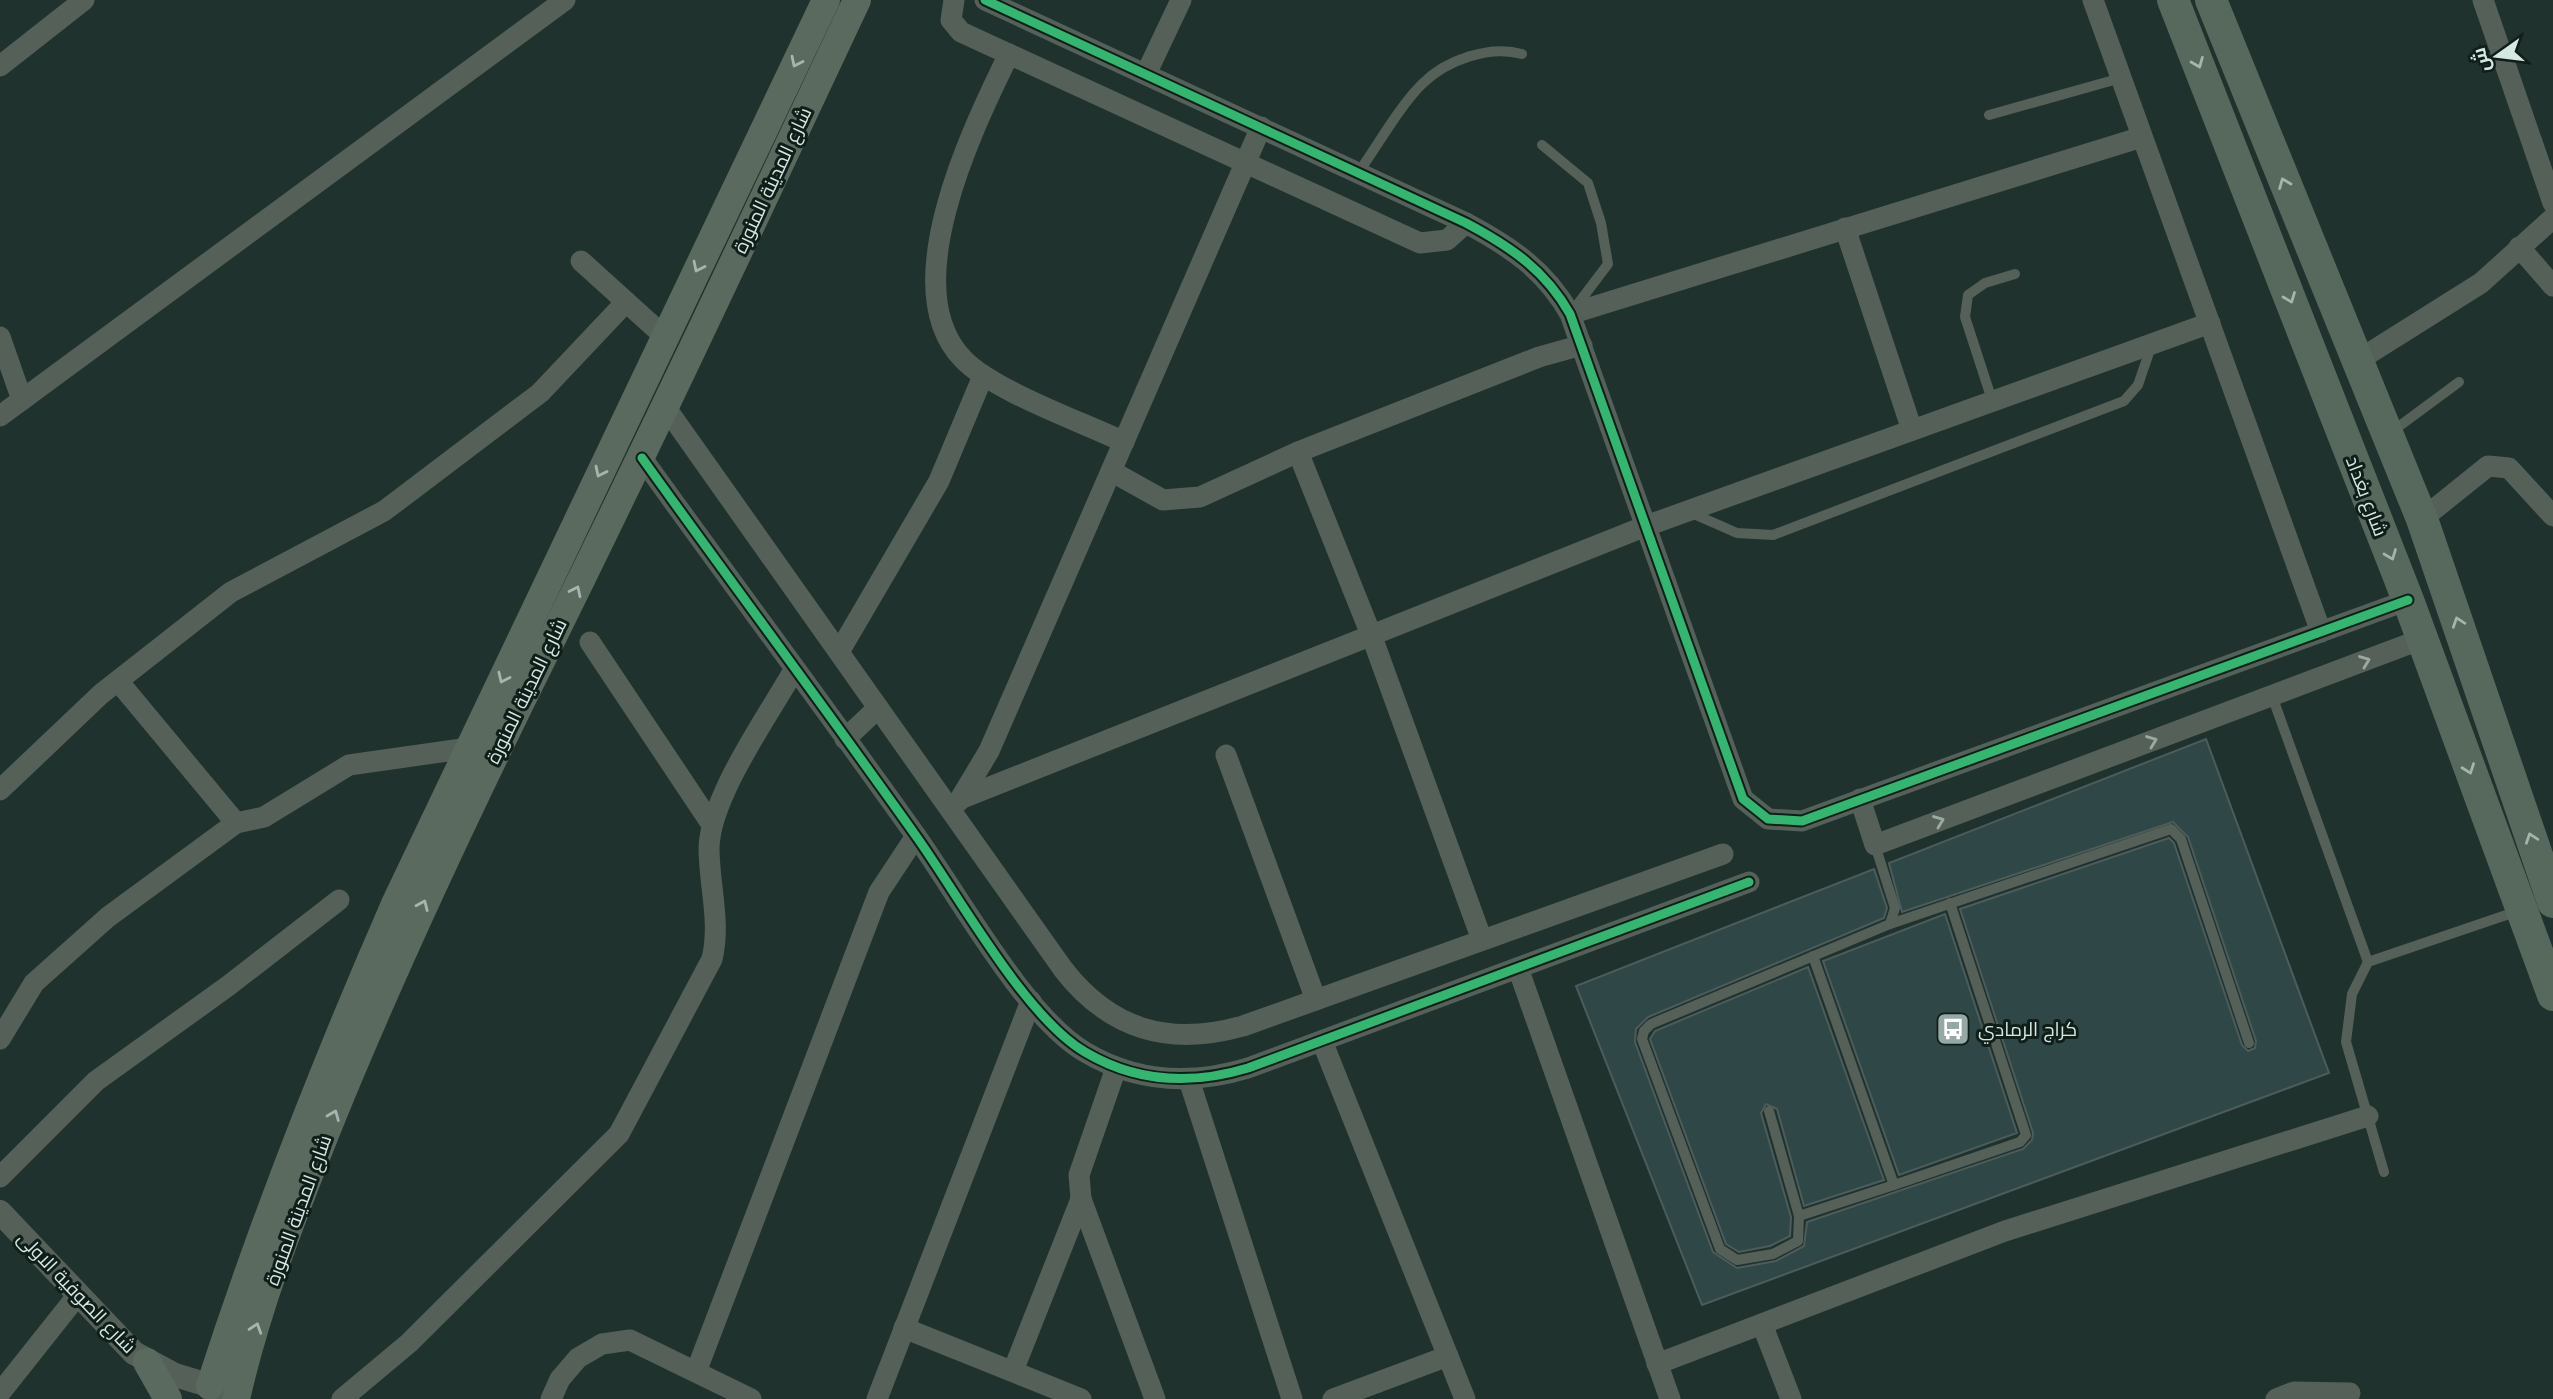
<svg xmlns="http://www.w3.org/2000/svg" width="2553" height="1399" viewBox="0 0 2553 1399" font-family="'Libre Baskerville',Cairo,serif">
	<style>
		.building { fill: #304747; stroke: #4d5c5b; stroke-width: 2 }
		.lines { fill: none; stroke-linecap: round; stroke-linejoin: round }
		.service { stroke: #556058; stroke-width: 10 }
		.minor { stroke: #556058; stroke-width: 21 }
		.tertiary { stroke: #556058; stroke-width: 24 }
		.secondary { stroke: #5b6a5f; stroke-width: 28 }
		.primary { stroke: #57685d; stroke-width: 32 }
		.cycleway-casing { stroke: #101e1a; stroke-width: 13 }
		.cycleway { stroke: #33b770; stroke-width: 9 }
		.oneway { stroke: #a4b6ae }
		.oneway2 { stroke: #a3b5ad }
		.oneway3 { stroke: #9baba4 }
		.labels { text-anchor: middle; stroke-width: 6; stroke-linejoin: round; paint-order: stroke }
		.street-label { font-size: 19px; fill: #d5e8e2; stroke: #101e1a }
		.poi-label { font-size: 19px; fill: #d5e8e2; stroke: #101e1a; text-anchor: start }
	</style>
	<rect width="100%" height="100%" fill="#1f322e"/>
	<g class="building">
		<path d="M2206 739 2329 1073 1702 1305 1576 986 1874 869 1887 908 1884 918 1648 1017 1636 1029 1635 1042 1713 1252 1737 1268 1776 1261 1804 1246 1807 1222 2023 1149 2032 1140 2033 1133 1960 909 2169 838 2174 843 2242 1045 2248 1051 2255 1048 2256 1041 2188 837 2173 822 1902 912 1889 863Z"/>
		<path d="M1945 914 2017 1133 1899 1175 1823 961Z"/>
		<path d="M1808 967 1884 1180 1804 1206 1777 1109 1766 1104 1761 1113 1791 1217 1790 1236 1770 1246 1739 1252 1726 1244 1650 1039 1655 1031Z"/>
	</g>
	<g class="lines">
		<g class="service">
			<path d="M1989 115 2121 78"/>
			<path d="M1542 145 1588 183 1601 223 1608 264 1574 309"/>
			<path d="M1358 173C1378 145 1399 107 1422 84 1446 60 1489 45 1522 54"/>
			<path d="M1993 403 1965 317 1968 295 1985 283 2015 274"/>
			<path d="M2390 433 2459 382"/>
			<path d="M1689 512 1737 533 1773 535 2124 401 2138 385 2152 344"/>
			<path d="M2272 696 2368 962"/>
			<path d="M1890 924 2171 829 2181 839 2249 1043"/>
			<path d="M1769 1111 1799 1216 1798 1241 1773 1254 1737 1260 1720 1249 1642 1039 1644 1031 1651 1024 1890 924 1895 908 1875 845"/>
			<path d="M2384 1172 2346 1042 2352 994 2368 962 2518 911"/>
			<path d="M1894 1185 2020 1142 2026 1135 1950 903"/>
			<path d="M1799 1216 1894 1185 1813 956"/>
		</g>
		<g class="minor">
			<path d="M954 0 951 20 961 32 1420 243 1447 240 1466 223"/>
			<path d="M985 0 1466 223C1511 247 1545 270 1570 314L1743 799 1768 819 1802 821 2408 600"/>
			<path d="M2093 0 2321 632"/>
			<path d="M2483 0 2553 203"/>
			<path d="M1009 54C973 128 894 288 963 359 992 390 1082 422 1124 442"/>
			<path d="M0 66 84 0"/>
			<path d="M1146 74 1181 0"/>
			<path d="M1845 228 1912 430"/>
			<path d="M2519 247 2553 286"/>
			<path d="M581 261 665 337"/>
			<path d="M1570 314 2142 137"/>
			<path d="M0 337 22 400"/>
			<path d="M2357 361 2481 283 2553 218"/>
			<path d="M666 408 1063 969C1110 1030 1169 1047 1243 1026L1723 854"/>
			<path d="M0 416 565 0"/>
			<path d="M1298 452 1372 637 1482 940"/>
			<path d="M642 458C733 585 826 709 916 836 959 896 1025 1017 1085 1052 1137 1083 1192 1085 1248 1068L1749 882"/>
			<path d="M1111 471 1163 500 1200 497 1298 452 1539 357 1582 345"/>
			<path d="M2422 519 2488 466 2509 468 2553 516"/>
			<path d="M590 642 712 825"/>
			<path d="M839 652 939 481 983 376"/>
			<path d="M118 681 236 823 264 817 349 765 469 748"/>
			<path d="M845 739 878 708"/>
			<path d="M1226 755 1316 1000"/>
			<path d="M0 790 101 694 231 592 384 511 540 393 626 302"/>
			<path d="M960 799 1646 526 2210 323"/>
			<path d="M1860 799 1875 845 2422 639"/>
			<path d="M959 801 989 751 1261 127"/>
			<path d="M1518 968 1670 1399"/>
			<path d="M0 1039 34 983 108 917 236 823"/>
			<path d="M1322 1041 1465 1399"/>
			<path d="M1116 1068 1079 1175 1081 1199 1155 1399"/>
			<path d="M1189 1080 1292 1399"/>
			<path d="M0 1177 96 1081 228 986 339 900"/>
			<path d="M1762 1324 1791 1399"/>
			<path d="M904 1328 1081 1399"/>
			<path d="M1657 1364 2005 1231 2368 1116"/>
			<path d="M1013 1371 1081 1199"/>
			<path d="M696 1372 879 892 916 836"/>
			<path d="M0 1393 77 1296"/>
			<path d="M342 1399 409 1343 619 1134 712 959C721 922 709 885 709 848 710 797 768 716 794 670"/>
			<path d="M551 1399 560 1379 578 1358 602 1344 630 1340 751 1399"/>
			<path d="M877 1399 1031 1001"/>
			<path d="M1333 1399 1448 1356"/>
			<path d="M2276 1399 2294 1392 2350 1393"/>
		</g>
		<path class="tertiary" d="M0 1212 134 1353 175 1375 228 1391"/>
		<g class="secondary">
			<path d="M147 1362 168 1399"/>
			<path d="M210 1386C263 1222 326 1062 395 904L826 0"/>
			<path d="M236 1399C257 1305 294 1212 330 1122 395 962 468 808 545 653 652 437 754 219 857 0"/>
		</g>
		<g class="primary">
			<path d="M2173 0 2408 600 2553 995"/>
			<path d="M2211 0 2422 519 2553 902"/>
		</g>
		<defs>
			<g id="cycleway">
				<path d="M985 0 1466 223C1511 247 1545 270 1570 314L1743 799 1768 819 1802 821 2408 600"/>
				<path d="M642 458C733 585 826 709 916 836 959 896 1025 1017 1085 1052 1137 1083 1192 1085 1248 1068L1749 882"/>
			</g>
		</defs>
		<use href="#cycleway" class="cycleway-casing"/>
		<use href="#cycleway" class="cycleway"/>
	</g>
	<defs><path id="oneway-chevron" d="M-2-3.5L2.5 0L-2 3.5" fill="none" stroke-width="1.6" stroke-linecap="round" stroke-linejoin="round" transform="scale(1.75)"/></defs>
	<g class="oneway">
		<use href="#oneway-chevron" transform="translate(796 62) rotate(116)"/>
		<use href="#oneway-chevron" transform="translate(698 267) rotate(116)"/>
		<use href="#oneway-chevron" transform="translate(600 472) rotate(116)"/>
		<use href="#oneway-chevron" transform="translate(576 591) rotate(-64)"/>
		<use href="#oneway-chevron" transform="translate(503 678) rotate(115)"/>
		<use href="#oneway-chevron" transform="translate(423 905) rotate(-66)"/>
		<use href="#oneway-chevron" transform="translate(334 1115) rotate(-68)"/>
		<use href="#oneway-chevron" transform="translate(256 1328) rotate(-72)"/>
	</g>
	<g class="oneway2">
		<use href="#oneway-chevron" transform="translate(2198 63) rotate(68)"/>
		<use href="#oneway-chevron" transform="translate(2284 183) rotate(-112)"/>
		<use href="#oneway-chevron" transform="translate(2290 298) rotate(69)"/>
		<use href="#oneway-chevron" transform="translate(2391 555) rotate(69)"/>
		<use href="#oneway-chevron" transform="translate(2458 622) rotate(-109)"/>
		<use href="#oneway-chevron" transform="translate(2469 769) rotate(70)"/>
		<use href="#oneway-chevron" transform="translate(2531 838) rotate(-109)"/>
	</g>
	<g class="oneway3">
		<use href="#oneway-chevron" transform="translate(2365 661) rotate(-21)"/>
		<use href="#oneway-chevron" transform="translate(2152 741) rotate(-21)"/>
		<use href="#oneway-chevron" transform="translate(1939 821) rotate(-21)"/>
	</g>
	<defs>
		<symbol id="bus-square" viewBox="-11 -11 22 22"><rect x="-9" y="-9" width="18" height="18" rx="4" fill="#95a8a3" stroke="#101e1a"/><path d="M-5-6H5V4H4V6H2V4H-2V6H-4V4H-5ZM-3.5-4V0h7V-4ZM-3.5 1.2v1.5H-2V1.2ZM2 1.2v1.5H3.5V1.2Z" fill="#fff"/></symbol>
	</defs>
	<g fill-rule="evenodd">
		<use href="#bus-square" x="1934" y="1010" width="38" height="38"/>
	</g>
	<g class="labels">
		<g class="street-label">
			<text transform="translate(772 180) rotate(-65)" y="7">شارع المدينة المنورة</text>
			<text transform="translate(2367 496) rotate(69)" y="7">شارع بغداد</text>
			<text transform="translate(526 691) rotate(-64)" y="7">شارع المدينة المنورة</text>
			<text transform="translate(298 1210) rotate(-70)" y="7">شارع المدينة المنورة</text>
			<text transform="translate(77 1292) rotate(46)" y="7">شارع الصوفية الاولى</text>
		</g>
		<g class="poi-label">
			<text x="1978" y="1036">كراج الرمادي</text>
		</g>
	</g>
	<g transform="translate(2497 56) rotate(256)" stroke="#101e1a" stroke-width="5" paint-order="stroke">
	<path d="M0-5L12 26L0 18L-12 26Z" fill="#d5e8e2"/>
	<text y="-10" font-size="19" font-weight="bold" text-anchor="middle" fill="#d5e8e2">ش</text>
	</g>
</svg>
